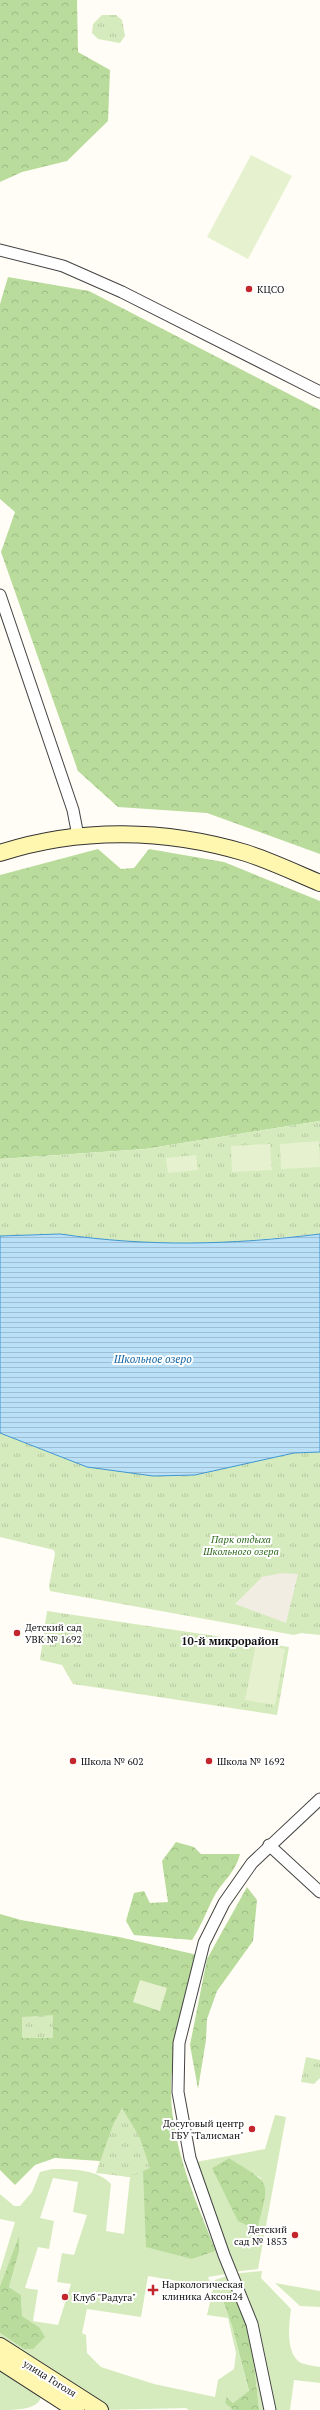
<svg xmlns="http://www.w3.org/2000/svg" width="320" height="2410" viewBox="0 0 320 2410" font-family="'PT Serif',serif">
	<style>
		.grass { fill: #d5ebbd; fill-rule: evenodd }
		.forest { fill: url(#forest-crowns) }
		.park { fill: url(#park-tufts) }
		.pitch { fill: #e6f2cf }
		.plaza { fill: #f1ede2 }
		.water { fill: url(#water-rules); stroke: #3f96cf }
		.lines { fill: none; stroke-linecap: round; stroke-linejoin: round }
		.street-casing { stroke: #444; stroke-width: 13 }
		.secondary-casing { stroke: #333; stroke-width: 18 }
		.street { stroke: #fff; stroke-width: 11 }
		.secondary { stroke: #fff6b0; stroke-width: 16 }
		.poi-dot { fill: #c4262e; stroke: #fff; stroke-width: 1.5 }
		.labels { text-anchor: middle; stroke-width: 4; stroke-linejoin: round; paint-order: stroke }
		.poi-label { font-size: 10px; fill: #111; stroke: #fff; text-anchor: start }
		.park-label { font-size: 10px; font-style: italic; fill: #2f6b1f; stroke: #fff }
		.street-label { font-size: 10px; fill: #111; stroke: #fff }
		.water-label { font-size: 11px; font-style: italic; fill: #1768a6; stroke: #fff }
		.neighbourhood-label { font-size: 11px; font-weight: bold; fill: #111; stroke: #fff }
	</style>
	<defs>
		<pattern id="forest-crowns" width="20" height="18" patternUnits="userSpaceOnUse"><rect width="20" height="18" fill="#b9dc9c"/><path d="M2 6a3 3 0 1 1 6 0M12 15a3 3 0 1 1 6 0" fill="none" stroke="#9ebc85"/></pattern>
		<pattern id="park-tufts" width="24" height="20" patternUnits="userSpaceOnUse"><rect width="24" height="20" fill="#d5ebbd"/><path d="M3 7l-1-3M5 7V3M7 7l1-3M15 17l-1-3M17 17v-4M19 17l1-3" fill="none" stroke="#b6c8a1"/></pattern>
		<pattern id="water-rules" width="6" height="5" patternUnits="userSpaceOnUse"><rect width="6" height="5" fill="#b9e0f7"/><path d="M0 2.5h6" fill="none" stroke="#9ebfd3"/></pattern>
	</defs>
	<rect width="100%" height="100%" fill="#fffdf5"/>
	<g class="grass">
		<path d="M275 2115 286 2117 258 2269 233 2272 196 2162 265 2149ZM229 2158 262 2179 212 2168Z"/>
		<path d="M52 2169C72 2169 97 2169 111 2184L106 2231 124 2234 130 2177 144 2170V2179L192 2259 216 2251 226 2274 208 2277 212 2287 148 2276 141 2317 87 2309 82 2333 86 2335 87 2353 101 2367 154 2384 215 2397 218 2380 234 2369 236 2353 228 2318 207 2315 215 2280 232 2274 262 2271 261 2278 291 2309C289 2324 285 2354 301 2363 307 2365 314 2366 320 2367V2383L294 2380 290 2410H259L250 2325 235 2290 221 2295 232 2326 249 2392 233 2403 226 2397 225 2403 233 2410H189L186 2408 106 2410 0 2345V2333L24 2349H33L39 2327 22 2316 21 2295 9 2287 19 2252V2237L0 2286V2271L15 2222 0 2219V2194L14 2206H20L32 2192 40 2172ZM53 2178 78 2182 73 2212 87 2215 74 2255 62 2253 57 2282 71 2284 58 2325 33 2321 38 2290 25 2288 38 2247 49 2249 54 2221 40 2218Z"/>
		<path d="M275 2283 320 2291V2307L300 2306Z"/>
		<path d="M0 2368 41 2394C42 2410 15 2410 0 2410Z"/>
	</g>
	<g class="forest">
		<path d="M0 0H77L78 52 110 70 108 121 67 161 22 172 0 182Z"/>
		<path d="M8 277 89 291 320 410V854L207 813 118 807 78 771 1 552 15 512 0 499V304Z"/>
		<path d="M98 849 121 869 134 868 149 849 224 862 320 901V1121L145 1149 0 1159V875Z"/>
		<path d="M176 1842 194 1847 201 1854H240C236 1871 225 1879 216 1893 207 1909 202 1925 192 1940L134 1935 126 1921 134 1893 144 1891 150 1903 168 1902 162 1861Z"/>
		<path d="M247 1887 257 1900 253 1941 217 1991 207 2019 206 2040 198 2089 190 2045 207 1959Z"/>
		<path d="M0 1914 21 1920 119 1937 202 1956C190 2000 170 2047 171 2093 172 2147 196 2202 216 2251L192 2259 146 2247 143 2171 130 2177 97 2172 100 2161 55 2158 35 2165 15 2185 0 2170Z"/>
		<path d="M229 2158C274 2186 269 2180 257 2230L238 2221 212 2168Z"/>
		<path d="M19 2236V2252L9 2287 21 2295 22 2316 39 2327 45 2337 33 2349H24L0 2333V2286Z"/>
		<path d="M235 2290 250 2325 259 2410H233L225 2403 226 2397 233 2403 249 2391 232 2326 221 2295Z"/>
	</g>
	<g class="park">
		<path d="M102 15H116L122 20 125 36 120 43 98 39 92 33 93 24Z"/>
		<path d="M320 1121V1234L210 1244 126 1242 60 1234 0 1236V1159L145 1149Z"/>
		<path d="M0 1433 87 1467 153 1476 195 1475 294 1453 320 1452V1635L301 1633 294 1635 50 1591 49 1586 55 1554 54 1550 0 1537Z"/>
		<path d="M47 1611 289 1647 277 1715 73 1684 62 1665 40 1660Z"/>
		<path d="M53 2015V2038H22V2017Z"/>
		<path d="M306 2057 320 2060V2078L314 2084 301 2082Z"/>
		<path d="M122 2108 140 2138 150 2168 130 2177 96 2173 113 2125Z"/>
	</g>
	<g class="pitch">
		<path d="M251 155 292 176 248 259 207 237Z"/>
		<path d="M319 1141 320 1167 281 1169 280 1144Z"/>
		<path d="M270 1144 272 1170 232 1172 231 1146Z"/>
		<path d="M196 1155 198 1170 168 1173 166 1158Z"/>
		<path d="M256 1644 285 1649 275 1705 245 1700Z"/>
		<path d="M140 1980 167 1988 160 2011 133 2002Z"/>
	</g>
	<path class="plaza" d="M282 1573 298 1574 286 1623 235 1604 262 1577Z"/>
	<path class="water" d="M60 1234C149 1247 230 1245 320 1234V1452L294 1453 195 1475 153 1476 87 1467 0 1433V1236Z"/>
	<g class="lines">
		<defs>
			<g id="street">
				<path d="M0 250 63 266 122 292 320 392"/>
				<path d="M0 595 73 810 78 836"/>
				<path d="M269 1845 320 1892"/>
				<path d="M270 2410 252 2324 224 2255 190 2158 178 2092 179 2043 204 1943 224 1903 252 1863 320 1799"/>
			</g>
			<g id="secondary">
				<path d="M0 853C80 827 166 829 246 853 271 861 296 873 320 883"/>
				<path d="M0 2346 100 2410"/>
				<path d="M0 2361 76 2410"/>
			</g>
		</defs>
		<use href="#street" class="street-casing"/>
		<use href="#secondary" class="secondary-casing"/>
		<use href="#street" class="street"/>
		<use href="#secondary" class="secondary"/>
	</g>
	<g class="poi-dot">
		<circle cx="249" cy="289" r="4"/>
		<circle cx="17" cy="1633" r="4"/>
		<circle cx="73" cy="1761" r="4"/>
		<circle cx="209" cy="1761" r="4"/>
		<circle cx="252" cy="2129" r="4"/>
		<circle cx="295" cy="2235" r="4"/>
		<path d="M151 2284h4v4h4v4h-4v4h-4v-4h-4v-4h4z"/>
		<circle cx="65" cy="2297" r="4"/>
	</g>
	<g class="labels">
		<g class="poi-label">
			<text x="257" y="293">КЦСО</text>
			<text x="25" y="1631">Детский сад<tspan x="25" dy="12">УВК № 1692</tspan></text>
			<text x="81" y="1765">Школа № 602</text>
			<text x="217" y="1765">Школа № 1692</text>
			<text x="244" y="2127" text-anchor="end">Досуговый центр<tspan x="244" dy="12">ГБУ "Талисман"</tspan></text>
			<text x="287" y="2233" text-anchor="end">Детский<tspan x="287" dy="12">сад № 1853</tspan></text>
			<text x="162" y="2288">Наркологическая<tspan x="162" dy="12">клиника Аксон24</tspan></text>
			<text x="73" y="2301">Клуб "Радуга"</text>
		</g>
		<g class="park-label">
			<text x="241" y="1543">Парк отдыха<tspan x="241" dy="12">Школьного озера</tspan></text>
		</g>
		<g class="street-label">
			<text transform="translate(50 2378) rotate(32)" y="4">улица Гоголя</text>
		</g>
		<g class="water-label">
			<text x="153" y="1363">Школьное озеро</text>
		</g>
		<g class="neighbourhood-label">
			<text x="230" y="1645">10-й микрорайон</text>
		</g>
	</g>
</svg>
